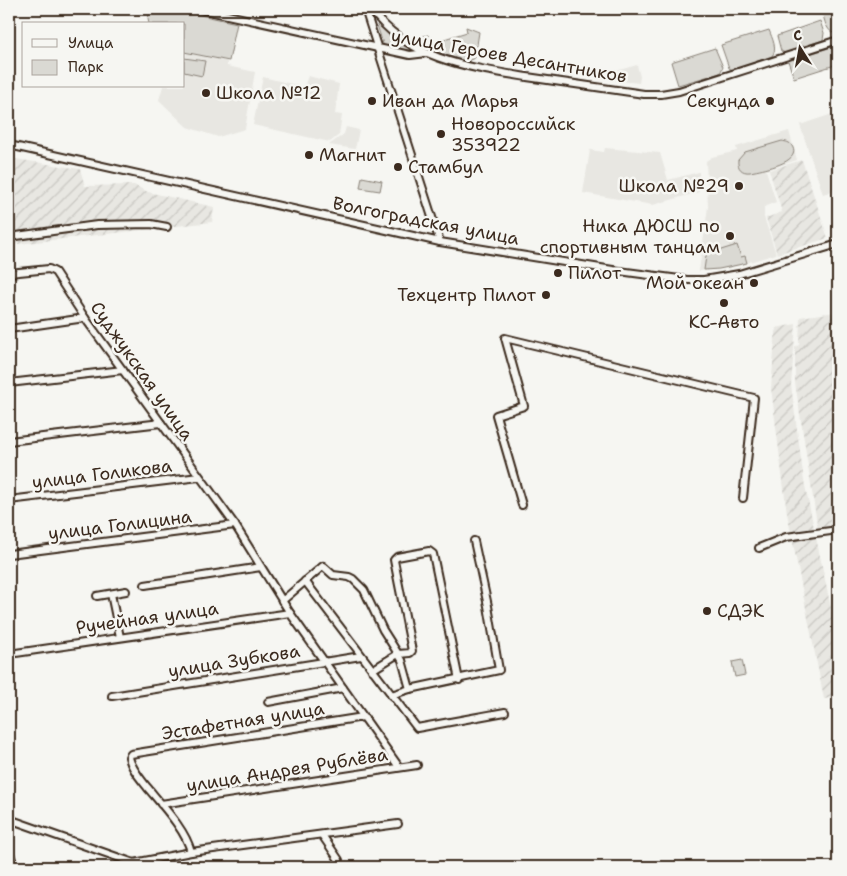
<svg xmlns="http://www.w3.org/2000/svg" width="847" height="876" viewBox="0 0 847 876" font-family="'Shantell Sans',sans-serif">
	<style>
		.built { fill: #e8e7e2 }
		.industrial { fill: url(#industrial-furrows) }
		.green { fill: #dad9d3; stroke: #8a8278 }
		.lines { fill: none; stroke-linecap: round; stroke-linejoin: round }
		.minor-casing { stroke: #3b2a1e; stroke-width: 10 }
		.minor { stroke: #f6f6f2; stroke-width: 6 }
		.poi-dot { fill: #3b2a1e; stroke: #f6f6f2; stroke-width: 2 }
		.labels { text-anchor: middle; stroke-width: 5; stroke-linejoin: round; paint-order: stroke }
		.street-label { font-size: 18px; fill: #3b2a1e; stroke: #f6f6f2 }
		.poi-label { font-size: 18px; fill: #3b2a1e; stroke: #f6f6f2; text-anchor: start }
	</style>
	<defs>
		<pattern id="industrial-furrows" width="10" height="10" patternUnits="userSpaceOnUse" patternTransform="scale(1.25)"><rect width="10" height="10" fill="#e8e7e2"/><path d="M-1 1l2-2M0 10L10 0M9 11l2-2" fill="none" stroke="#c8c6c1"/></pattern>
	</defs>
	<rect width="100%" height="100%" fill="#f6f6f2"/>
	<filter id="ink" filterUnits="userSpaceOnUse"><feTurbulence type="fractalNoise" baseFrequency=".02" numOctaves="2"/><feDisplacementMap in="SourceGraphic" scale="10" xChannelSelector="R" yChannelSelector="G"/><feConvolveMatrix kernelMatrix="1 2 1 2 8 2 1 2 1" color-interpolation-filters="sRGB"/></filter>
	<g filter="url(#ink)">
		<g class="built">
			<path d="M184 52 227 61V66L255 72 245 129 218 137 187 127 159 100 163 86H184Z"/>
			<path d="M637 65 640 77 639 83 611 80 609 73Z"/>
			<path d="M308 76 339 84 335 114 342 115 339 135 330 142 253 125 263 77 304 87Z"/>
			<path d="M838 112V189L823 194 800 125Z"/>
			<path d="M346 127 359 130 355 149 329 145 344 134Z"/>
			<path d="M789 131 797 160 766 170 776 202 764 207V217L776 254 730 268 699 271 708 207 706 161 712 157 737 151 736 147Z"/>
			<path d="M605 148 660 153 668 180 699 172V192L653 205 583 193 590 150 604 152Z"/>
		</g>
		<g class="industrial">
			<path d="M9 158 80 169 85 186 134 185 148 192 214 207 212 222 9 245Z"/>
			<path d="M802 160 828 238 777 254 766 218 782 212 769 170Z"/>
			<path d="M838 309V525L818 530 795 382V347L799 345 800 317 836 312Z"/>
			<path d="M796 324 791 385 804 481 838 641V697L824 699 787 513 771 388 776 328Z"/>
		</g>
		<g class="green">
			<path d="M150 9H172L237 23 229 61 184 52V24H149L148 19Z"/>
			<path d="M827 9H838V35C826 32 825 22 822 11Z"/>
			<path d="M820 21 824 33 823 40 785 53 781 51 777 36Z"/>
			<path d="M380 22 412 48 411 52 384 47 377 25Z"/>
			<path d="M466 27 479 32 475 58 467 61H462L421 45 419 37 428 35 431 43 467 32Z"/>
			<path d="M769 30C772 38 778 49 772 56L733 70 729 68 721 45Z"/>
			<path d="M838 45V64L794 78 788 61Z"/>
			<path d="M715 48 723 67 720 73 678 85 671 62Z"/>
			<path d="M184 58 205 61 202 76 184 72Z"/>
			<path d="M782 141C786 142 790 142 792 146 803 163 760 170 750 172 742 173 737 168 738 160L745 152Z"/>
			<path d="M362 177 382 181 380 191 360 188Z"/>
			<path d="M737 245 741 257 745 256 747 263 719 269 704 270 707 249 721 250Z"/>
			<path d="M742 660 745 675 735 677 732 662Z"/>
		</g>
		<g class="lines">
			<defs>
				<g id="minor">
					<path d="M200 9 410 55 427 53"/>
					<path d="M365 9 440 242"/>
					<path d="M371 9C406 59 471 68 527 77 566 83 605 88 644 94H661L679 91 838 40"/>
					<path d="M9 145 440 242 619 271 687 280H704L739 274 838 244"/>
					<path d="M9 237 97 225 151 224 167 227"/>
					<path d="M9 273 49 269 55 272 85 318 235 525 290 613 399 767"/>
					<path d="M9 329 85 318"/>
					<path d="M9 383 123 370"/>
					<path d="M9 441 161 423"/>
					<path d="M9 500 199 477"/>
					<path d="M522 505 496 415 524 406 505 338 754 398 743 498"/>
					<path d="M759 548 786 537 838 530"/>
					<path d="M9 554 235 525"/>
					<path d="M305 581 417 728 505 712"/>
					<path d="M145 585 261 567"/>
					<path d="M111 594 120 637"/>
					<path d="M97 596 126 591"/>
					<path d="M282 601 323 566 333 575 349 577 353 579 364 590 383 630 402 660 410 689"/>
					<path d="M9 654 290 613"/>
					<path d="M372 670 398 654 410 653 412 651 394 560 397 557 429 551 433 554 459 680"/>
					<path d="M391 695 410 689 499 670 488 606 474 541"/>
					<path d="M112 696 361 656"/>
					<path d="M268 702 343 688"/>
					<path d="M161 804 417 765"/>
					<path d="M9 819 134 863 191 852 398 824"/>
					<path d="M322 835 339 860"/>
					<path d="M9 850 14 867"/>
					<path d="M191 852C186 830 161 804 147 787 140 778 131 768 129 757L131 754 363 717"/>
				</g>
			</defs>
			<use href="#minor" class="minor-casing"/>
			<use href="#minor" class="minor"/>
		</g>
	</g>
	<g class="poi-dot">
		<circle cx="206" cy="93" r="5"/>
		<circle cx="372" cy="101" r="5"/>
		<circle cx="770" cy="101" r="5"/>
		<circle cx="441" cy="134" r="5"/>
		<circle cx="309" cy="155" r="5"/>
		<circle cx="398" cy="167" r="5"/>
		<circle cx="739" cy="186" r="5"/>
		<circle cx="730" cy="236" r="5"/>
		<circle cx="558" cy="273" r="5"/>
		<circle cx="754" cy="283" r="5"/>
		<circle cx="546" cy="295" r="5"/>
		<circle cx="724" cy="303" r="5"/>
		<circle cx="707" cy="611" r="5"/>
	</g>
	<g class="labels">
		<g class="street-label">
			<text transform="translate(509 56) rotate(10)" y="6">улица Героев Десантников</text>
			<text transform="translate(426 221) rotate(11)" y="6">Волгоградская улица</text>
			<text transform="translate(142 371) rotate(55)" y="6">Суджукская улица</text>
			<text transform="translate(102 474) rotate(-7)" y="6">улица Голикова</text>
			<text transform="translate(120 525) rotate(-7)" y="6">улица Голицина</text>
			<text transform="translate(147 618) rotate(-8)" y="6">Ручейная улица</text>
			<text transform="translate(234 661) rotate(-9)" y="6">улица Зубкова</text>
			<text transform="translate(243 721) rotate(-9)" y="6">Эстафетная улица</text>
			<text transform="translate(287 770) rotate(-9)" y="6">улица Андрея Рублёва</text>
		</g>
		<g class="poi-label">
			<text x="216" y="99">Школа №12</text>
			<text x="382" y="107">Иван да Марья</text>
			<text x="760" y="107" text-anchor="end">Секунда</text>
			<text x="451" y="130">Новороссийск<tspan x="451" dy="21">353922</tspan></text>
			<text x="319" y="161">Магнит</text>
			<text x="408" y="173">Стамбул</text>
			<text x="729" y="192" text-anchor="end">Школа №29</text>
			<text x="720" y="232" text-anchor="end">Ника ДЮСШ по<tspan x="720" dy="21">спортивным танцам</tspan></text>
			<text x="568" y="279">Пилот</text>
			<text x="744" y="289" text-anchor="end">Мой океан</text>
			<text x="536" y="301" text-anchor="end">Техцентр Пилот</text>
			<text x="724" y="328" text-anchor="middle">КС-Авто</text>
			<text x="717" y="617">СДЭК</text>
		</g>
	</g>
	<rect width="847" height="876" fill="none" stroke="#f6f6f2" stroke-width="30"/>
	<rect x="15" y="15" width="817" height="846" fill="none" stroke="#3b2a1e" stroke-width="2" filter="url(#ink)"/>
	<rect x="22" y="22" width="162" height="65" fill="#f6f6f2" stroke="#aba49d"/>
	<rect x="32" y="39" width="25" height="8" fill="#f6f6f2" stroke="#aba49d"/>
	<text x="68" y="48" font-size="15" fill="#3b2a1e">Улица</text>
	<rect x="32" y="60" width="25" height="15" fill="#dad9d3" stroke="#aba49d"/>
	<text x="68" y="72" font-size="15" fill="#3b2a1e">Парк</text>
	<g transform="translate(800 48) rotate(349)" stroke="#f6f6f2" stroke-width="4" paint-order="stroke">
	<path d="M0-4L9 19L0 12L-9 19Z" fill="#3b2a1e"/>
	<text y="-8" font-size="14" font-weight="bold" text-anchor="middle" fill="#3b2a1e">С</text>
	</g>
</svg>
